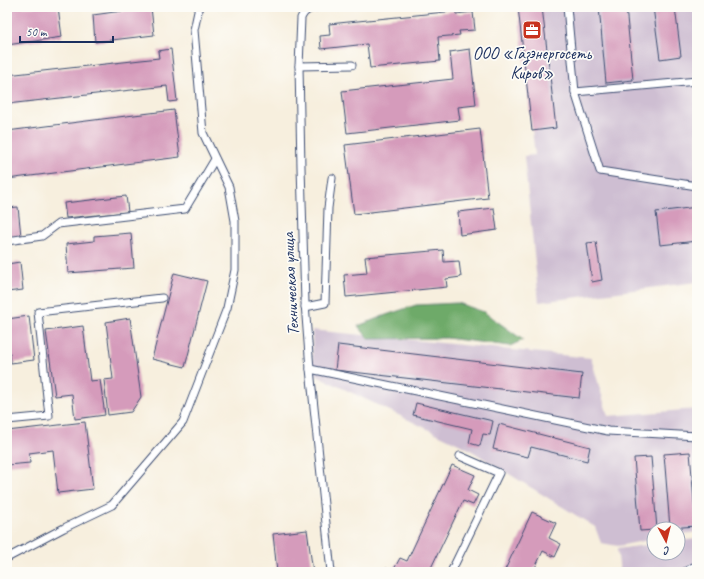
<svg xmlns="http://www.w3.org/2000/svg" width="704" height="579" viewBox="0 0 704 579" font-family="Caveat,sans-serif">
	<style>
		.industrial { fill: #cebed2 }
		.forest { fill: #6eaa69; stroke: #446c64 }
		.building { fill: #d59bbb }
		.lines { fill: none; stroke-linecap: round; stroke-linejoin: round }
		.lane-casing { stroke: #3c4c71; stroke-width: 9 }
		.lane { stroke: #fff; stroke-width: 7 }
		.labels { text-anchor: middle; stroke-width: 3.5; stroke-linejoin: round; paint-order: stroke }
		.poi-label { font-size: 17px; fill: #1b2f5e; stroke: #fdfcf7 }
		.street-label { font-size: 17px; fill: #1b2f5e; stroke: #fdfcf7 }
	</style>
	<rect width="100%" height="100%" fill="#fdfcf7"/>
	<filter id="ink" filterUnits="userSpaceOnUse"><feTurbulence type="fractalNoise" baseFrequency=".025" numOctaves="2"/><feDisplacementMap in="SourceGraphic" scale="8" xChannelSelector="R" yChannelSelector="G"/><feConvolveMatrix kernelMatrix="1 2 1 2 8 2 1 2 1" color-interpolation-filters="sRGB"/></filter>
	<filter id="wash" filterUnits="userSpaceOnUse"><feTurbulence type="fractalNoise" baseFrequency=".012" numOctaves="4" result="noise"/><feDisplacementMap in="SourceGraphic" scale="16" xChannelSelector="R" yChannelSelector="G"/><feGaussianBlur stdDeviation="0.9" result="paint"/><feColorMatrix in="noise" values="0 0 0 0 0 0 0 0 0 0 0 0 0 0 0 0 0 1.4 0 .05"/><feComposite in="paint" operator="in"/></filter>
	<g filter="url(#wash)">
		<rect width="100%" height="100%" fill="#f7efde"/>
		<g class="industrial">
			<path d="M518 7H697V282L539 302 524 156 535 155Z"/>
			<path d="M312 330 591 358 608 416 697 409V532L678 535V529H654V539L618 546 601 543 595 527 467 448 313 374Z"/>
			<path d="M697 539V572H620L617 549 654 544V553H678V541Z"/>
		</g>
		<path class="forest" d="M458 303 484 312 523 340 510 346 447 338 369 339 358 326 386 315 416 305Z"/>
		<g id="blocks">
			<g class="building">
				<path d="M7 7H58L62 37 7 45Z"/>
				<path d="M151 7 154 35 95 42 93 15Z"/>
				<path d="M518 7H542L556 128 532 131Z"/>
				<path d="M599 7H626L633 80 606 83Z"/>
				<path d="M653 7H675L681 56 660 59Z"/>
				<path d="M455 11 456 14 473 12 475 30 459 31 460 35 438 37 440 61 370 68 367 44 321 49 320 36 330 35 329 24Z"/>
				<path d="M171 49 177 101 169 102 167 86 7 104V75L159 58 158 51Z"/>
				<path d="M470 49 476 105 458 107 460 120 347 133 342 91 453 79 450 52Z"/>
				<path d="M174 110 180 157 7 179V131Z"/>
				<path d="M480 129 488 198 354 214 345 145Z"/>
				<path d="M126 196 128 212 66 218 64 203Z"/>
				<path d="M18 207 21 236 7 237V208Z"/>
				<path d="M697 207V241L660 245 656 212Z"/>
				<path d="M494 208 497 230 460 235 458 212Z"/>
				<path d="M131 233 134 268 68 273 66 244 94 241V236Z"/>
				<path d="M596 242 602 280 592 282 587 243Z"/>
				<path d="M443 250 444 262 459 261 461 277 446 279 447 287 346 297 344 275 367 273 365 257Z"/>
				<path d="M20 262 23 290 7 292V264Z"/>
				<path d="M174 273 207 281 185 367 152 359Z"/>
				<path d="M29 316 34 360 11 363 7 331V319Z"/>
				<path d="M130 318 141 397 131 412 108 415 104 380 113 379 106 322Z"/>
				<path d="M83 326 90 381 100 380 105 415 75 419 72 394 55 396 46 331Z"/>
				<path d="M338 345 582 374 579 398 335 370Z"/>
				<path d="M416 403 493 421 490 435 483 434 480 446 469 443 472 429 413 415Z"/>
				<path d="M85 422 93 489 58 493 53 450 29 453 30 463 7 465V431Z"/>
				<path d="M499 424 590 447 587 461 531 447 528 457 493 449Z"/>
				<path d="M690 452 696 526 670 528 664 454Z"/>
				<path d="M651 457 657 529H654V530L640 531 634 458Z"/>
				<path d="M452 465 475 475 468 490 478 495 473 505 463 501 429 572H384L386 568 393 571 400 558 407 561Z"/>
				<path d="M532 512 556 523 549 538 561 544 555 557 543 551 533 572H504Z"/>
				<path d="M307 530 313 572H277L273 534Z"/>
			</g>
		</g>
	</g>
	<g filter="url(#ink)">
		<use href="#blocks" fill-opacity="0" stroke="#3c4c71" stroke-width="1"/>
		<g class="lines">
			<defs>
				<g id="lane">
					<path d="M320 7C311 8 305 9 301 18L299 66 301 167 305 303 310 369 331 572"/>
					<path d="M567 7 575 92 697 81"/>
					<path d="M299 66 352 65"/>
					<path d="M575 92 600 171 697 186"/>
					<path d="M7 241 42 236 58 224 185 209 215 159"/>
					<path d="M305 307 325 303 328 208 332 178"/>
					<path d="M310 369 608 431 697 436"/>
					<path d="M7 420 49 416 38 312 162 298"/>
					<path d="M7 558 64 528 112 505 183 422 227 308 235 270V221L229 187 203 133 194 30 199 7"/>
					<path d="M451 572 499 473 460 456"/>
					<path d="M685 572 693 567H697"/>
				</g>
			</defs>
			<use href="#lane" class="lane-casing"/>
			<use href="#lane" class="lane"/>
		</g>
	</g>
	<defs>
		<symbol id="office-square" viewBox="-11 -11 22 22"><rect x="-9" y="-9" width="18" height="18" rx="4" fill="#c8321e" stroke="#fdfcf7"/><path d="M-6-3h4V-5.5h4V-3h4V5H-6ZM-1-4.5V-3h2v-1.5ZM-6 0V1H6V0Z" fill="#fff"/></symbol>
	</defs>
	<g fill-rule="evenodd">
		<use href="#office-square" x="521" y="19" width="22" height="22"/>
	</g>
	<g class="labels">
		<g class="poi-label">
			<text x="532" y="59">ООО «Газэнергосеть<tspan x="532" dy="20">Киров»</tspan></text>
		</g>
		<g class="street-label">
			<text transform="translate(290 284) rotate(-93)" y="6">Техническая улица</text>
		</g>
	</g>
	<rect width="704" height="579" fill="none" stroke="#fdfcf7" stroke-width="24"/>
	<g transform="translate(666 541) rotate(173)"><circle r="19" fill="#fdfcf7" stroke="#a3aaba"/>
	<path d="M0-3L7 15L0 10L-7 15Z" fill="#c8321e"/>
	<text y="-6" font-size="11" font-weight="bold" text-anchor="middle" fill="#1b2f5e">С</text>
	</g>
	<path d="M20 36v6h93v-6" fill="none" stroke="#1b2f5e" stroke-width="2"/>
	<text x="26" y="36" font-size="12" fill="#1b2f5e" stroke="#fdfcf7" stroke-width="3" paint-order="stroke">50 m</text>
</svg>
